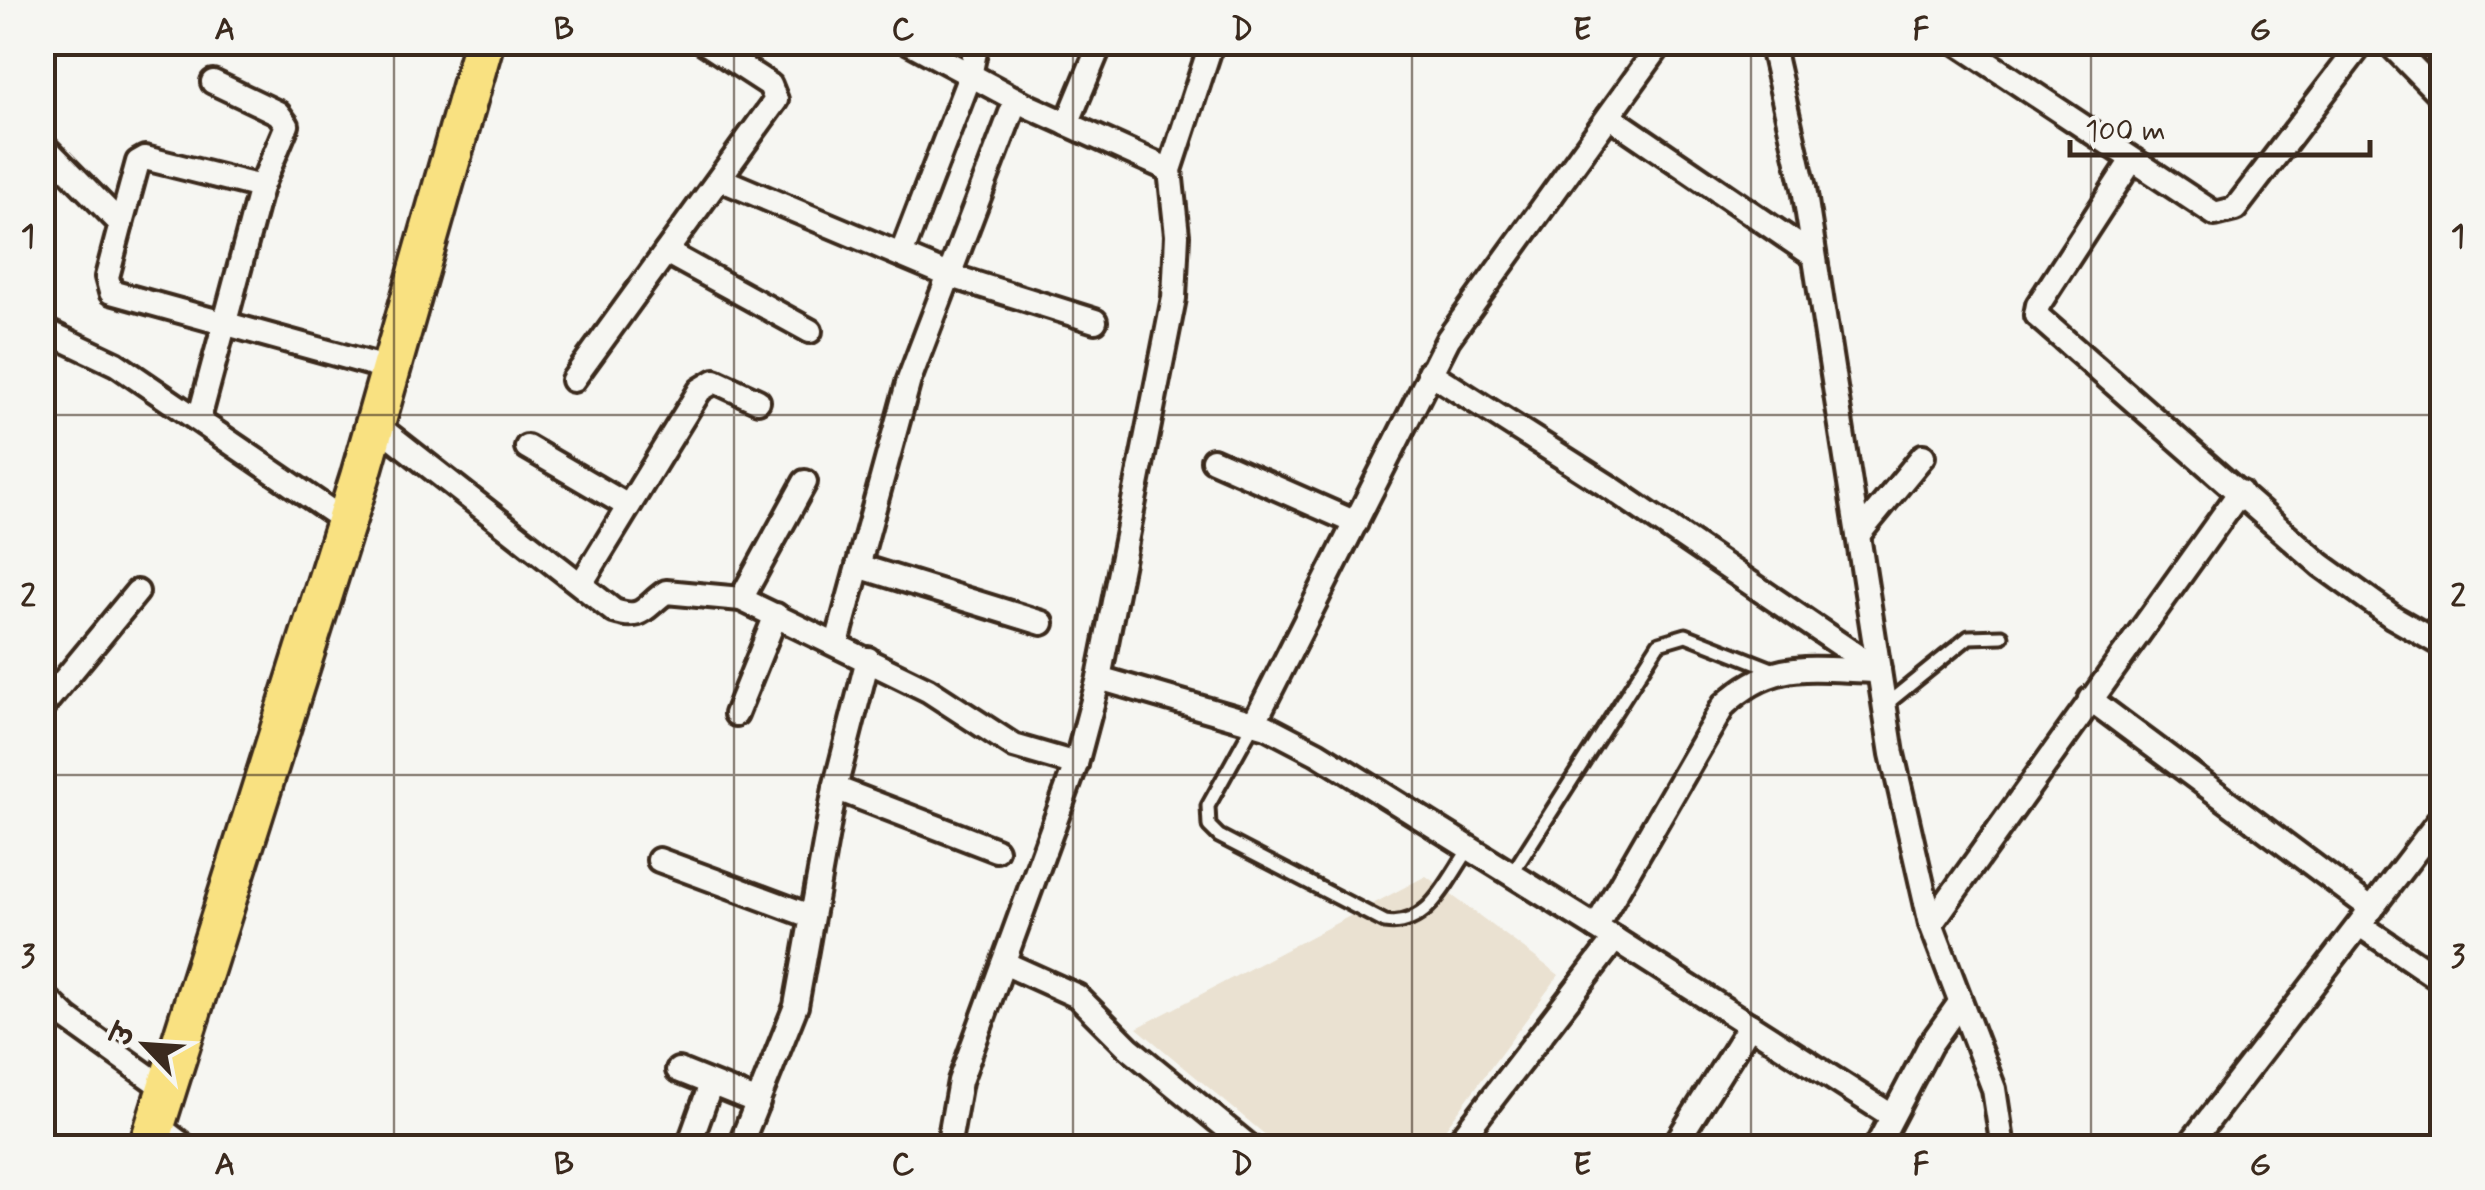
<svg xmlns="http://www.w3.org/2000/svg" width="2485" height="1190" viewBox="0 0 2485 1190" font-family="Mynerve,'Playpen Sans Deva',sans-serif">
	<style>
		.built { fill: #eae1d1 }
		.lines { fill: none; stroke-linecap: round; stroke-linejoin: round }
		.service-casing { stroke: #3b2a1e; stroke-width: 19 }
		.minor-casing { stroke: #3b2a1e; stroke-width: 30 }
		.primary-casing { stroke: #3b2a1e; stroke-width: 45 }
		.service { stroke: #f6f6f2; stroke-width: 11 }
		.minor { stroke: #f6f6f2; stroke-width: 22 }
		.primary { stroke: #f9e181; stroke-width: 38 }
		.grid { fill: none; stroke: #3b2a1e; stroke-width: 2.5; stroke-opacity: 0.55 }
		.neatline { fill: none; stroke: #3b2a1e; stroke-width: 4 }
		.grid-label { font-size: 32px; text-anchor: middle; font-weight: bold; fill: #3b2a1e }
	</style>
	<rect width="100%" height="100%" fill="#f6f6f2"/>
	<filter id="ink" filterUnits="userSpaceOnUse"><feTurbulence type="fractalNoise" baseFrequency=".01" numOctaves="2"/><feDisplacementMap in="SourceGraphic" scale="20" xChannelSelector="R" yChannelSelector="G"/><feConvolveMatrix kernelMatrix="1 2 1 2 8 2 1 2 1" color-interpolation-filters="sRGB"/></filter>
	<g filter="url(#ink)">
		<path class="built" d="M1426 876 1559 975 1432 1147H1280L1137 1028Z"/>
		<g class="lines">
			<defs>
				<g id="service">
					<path d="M1884 706 1969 637 2002 636"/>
					<path d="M1254 723 1208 806 1209 826 1219 836 1385 922C1428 929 1448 879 1469 849"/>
					<path d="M1511 875 1659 643 1686 635 1775 670"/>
				</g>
				<g id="minor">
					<path d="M909 42 1030 107 1170 170"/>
					<path d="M1771 42 1804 188 1892 754 1931 924 1994 1089 2003 1148"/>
					<path d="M1956 42 2215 214 2235 209 2363 42"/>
					<path d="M2388 42 2442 97"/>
					<path d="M1609 116 1814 256"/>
					<path d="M1067 124 1101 42"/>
					<path d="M42 144 121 224 107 277 111 292 390 369"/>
					<path d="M2132 160 2038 305 2036 315 2321 565 2393 617 2442 645"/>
					<path d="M720 179 948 275 1095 321"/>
					<path d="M121 224 138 162 145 158 261 187"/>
					<path d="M666 252 810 331"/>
					<path d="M901 255 970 76 977 42"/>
					<path d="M42 329 116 364 345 521"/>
					<path d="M1429 372 1611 488 1879 671"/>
					<path d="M573 380 776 100 770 85 704 42"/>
					<path d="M199 419 261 187 287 125 278 113 213 82"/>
					<path d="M374 423 614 611C643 621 644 607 666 592L741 599 928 690 1014 746 1076 764"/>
					<path d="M527 447 628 506"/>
					<path d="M1213 460 1356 523"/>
					<path d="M1858 535 1923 456"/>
					<path d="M858 566 1042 623"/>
					<path d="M581 584 700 390 715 381 758 401"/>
					<path d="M741 599 805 482"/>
					<path d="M837 643 909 380 1016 100"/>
					<path d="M1099 678 1267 727 1317 753 1596 927 1724 705C1775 657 1814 670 1879 671"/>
					<path d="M2090 699 2372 909"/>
					<path d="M42 707 137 592"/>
					<path d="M736 714 776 615"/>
					<path d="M1254 723 1448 339 1662 42"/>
					<path d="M835 788 996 850"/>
					<path d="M659 860 810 916"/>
					<path d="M1931 924 2240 492"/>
					<path d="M2360 925 2442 981"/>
					<path d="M1596 927 1892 1116"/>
					<path d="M1004 963 1077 996 1129 1048 1251 1148"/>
					<path d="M42 994 68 1019 164 1088"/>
					<path d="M42 1033 60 1012"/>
					<path d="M678 1070 758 1102"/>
					<path d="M155 1124 187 1148"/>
					<path d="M688 1148 711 1084"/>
					<path d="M739 1148 796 1006 835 788 868 659"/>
					<path d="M948 1148 960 1081 1076 764 1099 678 1174 298 1177 235 1170 170 1212 42"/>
					<path d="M1454 1148 1615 939"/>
					<path d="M1673 1148 1750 1025"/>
					<path d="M1876 1148 1930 1045 1959 1004"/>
					<path d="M2187 1148 2442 817"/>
				</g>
				<path id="primary" d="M148 1148 360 477 484 42"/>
			</defs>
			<use href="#service" class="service-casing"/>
			<use href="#minor" class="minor-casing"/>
			<use href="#primary" class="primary-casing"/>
			<use href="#service" class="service"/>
			<use href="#minor" class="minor"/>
			<use href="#primary" class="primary"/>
		</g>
	</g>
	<path class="grid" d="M394 42V1148M734 42V1148M1073 42V1148M1412 42V1148M1751 42V1148M2091 42V1148M42 415H2442M42 775H2442"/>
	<rect width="2485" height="1190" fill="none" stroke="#f6f6f2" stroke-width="110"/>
	<g transform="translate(145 1045) rotate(295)" stroke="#f6f6f2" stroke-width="8" paint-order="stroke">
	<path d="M0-8L18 38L0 25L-18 38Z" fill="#3b2a1e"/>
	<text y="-15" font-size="28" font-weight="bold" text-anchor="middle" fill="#3b2a1e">उ</text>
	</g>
	<path d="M2070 140v15h300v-15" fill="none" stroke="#3b2a1e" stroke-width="5"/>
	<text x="2085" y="140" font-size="30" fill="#3b2a1e" stroke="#f6f6f2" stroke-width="8" paint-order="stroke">100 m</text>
	<rect x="55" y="55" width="2375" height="1080" class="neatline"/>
	<g class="grid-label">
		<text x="225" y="39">A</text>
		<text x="564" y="39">B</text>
		<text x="903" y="39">C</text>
		<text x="1242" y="39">D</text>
		<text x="1582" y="39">E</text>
		<text x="1921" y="39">F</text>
		<text x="2260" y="39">G</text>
		<text x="28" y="246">1</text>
		<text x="2458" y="246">1</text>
		<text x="28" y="606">2</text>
		<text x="2458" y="606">2</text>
		<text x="28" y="966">3</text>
		<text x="2458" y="966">3</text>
		<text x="225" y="1174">A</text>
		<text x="564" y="1174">B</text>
		<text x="903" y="1174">C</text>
		<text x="1242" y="1174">D</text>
		<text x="1582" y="1174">E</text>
		<text x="1921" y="1174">F</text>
		<text x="2260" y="1174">G</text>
	</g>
</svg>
